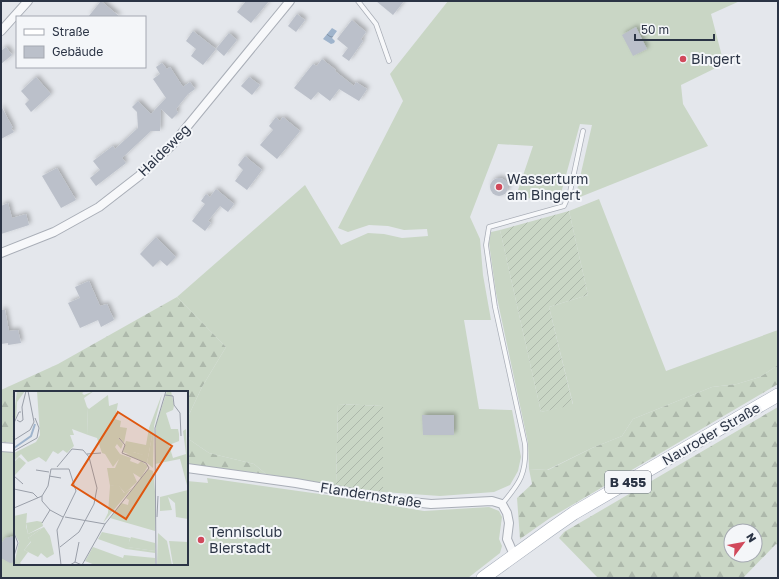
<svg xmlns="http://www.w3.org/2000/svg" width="779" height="579" viewBox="0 0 779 579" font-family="'Golos Text',sans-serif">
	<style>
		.grass { fill: #c9d6c5 }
		.forest { fill: url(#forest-firs); fill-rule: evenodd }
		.garden { fill: url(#garden-furrows) }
		.water { fill: url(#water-waves) }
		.building { fill: #bbc0ca; filter: url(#shadow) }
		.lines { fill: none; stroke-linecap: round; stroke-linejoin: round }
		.service-casing { stroke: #a9aeb7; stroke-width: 5.5 }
		.minor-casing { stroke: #a9aeb7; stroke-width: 10 }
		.primary-casing { stroke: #a3abb8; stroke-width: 14 }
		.service { stroke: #f7f8fa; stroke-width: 4 }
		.minor { stroke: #f7f8fa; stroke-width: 8 }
		.primary { stroke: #fff; stroke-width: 13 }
		.poi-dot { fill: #d1495b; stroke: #f4f6f9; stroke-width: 1.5 }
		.labels { text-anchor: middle; stroke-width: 4; stroke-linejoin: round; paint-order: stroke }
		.shield { fill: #f4f6f9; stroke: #676e7b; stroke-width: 1 }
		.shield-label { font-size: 13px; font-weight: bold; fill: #2b3445 }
		.poi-label { font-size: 14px; fill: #2b3445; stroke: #f4f6f9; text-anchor: start }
		.street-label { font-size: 14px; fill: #2b3445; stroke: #f4f6f9 }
		.inset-river { fill: none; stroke: #9fb4cc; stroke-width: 2 }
		.inset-road { fill: none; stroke: #9a9fa9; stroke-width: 1 }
		.view { fill: #df570f; fill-opacity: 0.15; stroke: #df570f; stroke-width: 2 }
		.inset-edge { fill: none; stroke: #2b3445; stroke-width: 2 }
	</style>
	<defs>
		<pattern id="forest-firs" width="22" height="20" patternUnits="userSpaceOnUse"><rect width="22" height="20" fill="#c9d6c5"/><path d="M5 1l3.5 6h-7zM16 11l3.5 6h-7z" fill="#adb8ab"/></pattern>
		<pattern id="garden-furrows" width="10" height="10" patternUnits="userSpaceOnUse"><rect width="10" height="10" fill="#c9d6c5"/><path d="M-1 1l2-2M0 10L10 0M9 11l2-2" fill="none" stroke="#adb8ab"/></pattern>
		<pattern id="water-waves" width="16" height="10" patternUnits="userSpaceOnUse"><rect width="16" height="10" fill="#9fb4cc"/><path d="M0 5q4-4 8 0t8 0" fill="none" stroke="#8293a7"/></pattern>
		<filter id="shadow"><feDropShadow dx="2.5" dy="-2.5" stdDeviation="2" flood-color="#0004"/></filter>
	</defs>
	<rect width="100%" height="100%" fill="#e4e7ec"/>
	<g class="grass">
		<path d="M448 1H740L711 14 724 64 681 85 683 104 708 146 575 199 592 125 580 124 560 197 515 199 533 146 498 144 470 217 480 239 483 275 491 320H464L479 409 512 410 521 457 518 471 510 485 494 492 440 496 383 492V406L338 404 336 486 266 474 254 464 209 453 190 440 187 428V419L202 387 226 347 177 297 305 185 341 245 368 233 384 234 402 238 428 236 427 229 404 230 388 226 369 225 348 232 338 228 403 101 390 74Z"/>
		<path d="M599 199 666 371 778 330V365L760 377 737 384 712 387 633 419 622 436 592 448 547 470 529 469 528 443 496 293 489 243 491 232 500 230 541 412 573 404 549 307 588 295 569 211Z"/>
		<path d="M1 451 15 452V564H187V481L208 483 207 478 334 496 424 511 489 507 499 511 502 517 499 539 502 546 500 553 468 578H1Z"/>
	</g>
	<g class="forest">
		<path d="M177 297 226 347 202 387 187 419V392H15V443L1 442V390L58 364Z"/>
		<path d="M778 365V384L550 518 520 539 517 498 532 484 529 469 548 470 592 448 622 436 633 419 712 387 737 384 760 377Z"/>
		<path d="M778 407V545L776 544 743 578H598L559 538 564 532ZM731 531H755V555H731Z"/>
		<path d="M187 428 190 440 209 453 254 464 266 474 187 464Z"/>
	</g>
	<g class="garden">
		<path d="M569 211 588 295 549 307 573 405 541 412 500 230Z"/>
		<path d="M338 404 383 406V492L336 486Z"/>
	</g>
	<path class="water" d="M332 28 337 31 332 38 335 41 334 43 331 44 323 39Z"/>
	<g class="building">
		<path d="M101 1 120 17H88Z"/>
		<path d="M246 1H269L251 23 237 12Z"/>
		<path d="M376 1H404L393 15Z"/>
		<path d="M297 14 305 20 296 32 288 26Z"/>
		<path d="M352 20 366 32 361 39 363 41 349 61 342 56 348 48 337 39Z"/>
		<path d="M636 27 647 49 633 56 622 35Z"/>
		<path d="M193 31 216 49 229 33 237 40 224 56 216 49 203 65 191 56 196 49 186 41Z"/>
		<path d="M6 47 12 55 1 64V51Z"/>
		<path d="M322 59 336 70 335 71 354 86 356 82 367 89 359 101 339 89 330 101 318 92 311 100 294 88 313 64 317 66Z"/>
		<path d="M162 63 167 69 170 67 183 87 190 82 195 89 188 94 176 109 178 113 172 119 161 109 160 131H151L122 158 126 163 96 186 90 178 100 170 93 161 113 146 115 149 138 128 137 112 132 107 138 101 151 114 166 98 153 79 160 74 156 67Z"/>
		<path d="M36 77 51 94 31 112 25 104 29 100 21 91Z"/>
		<path d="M249 77 260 85 252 95 241 86Z"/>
		<path d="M1 106 13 128H11L14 132 1 139Z"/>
		<path d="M276 117 280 121 283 117 300 131 277 159 260 145 273 130 269 126Z"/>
		<path d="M245 156 262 170 247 190 235 181 243 170 238 165Z"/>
		<path d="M57 168 76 200 61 208 42 176Z"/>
		<circle cx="499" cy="187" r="9"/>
		<path d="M216 189 234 204 228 212 220 206 208 221 211 223 205 231 192 221 205 204 201 201 206 194 210 197Z"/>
		<path d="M8 203 12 218 26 214 29 225 1 234V206Z"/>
		<path d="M156 237 176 257 167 266 160 260 153 267 140 254Z"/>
		<path d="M89 281 100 306 107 304 114 320 101 327 98 320 80 328 68 303 80 298 75 287Z"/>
		<path d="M1 310H5L9 331 18 330 21 343 8 345V343L1 344Z"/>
		<path d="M422 415H454V435H423Z"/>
		<path d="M15 536V562L10 563 1 558V544L5 538Z"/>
	</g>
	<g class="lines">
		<defs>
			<g id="service">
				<path d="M358 1 376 24 389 61"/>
				<path d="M502 504C520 483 527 473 525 444L495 307 486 245 489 227 564 206 570 192 583 131"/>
			</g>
			<g id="minor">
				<path d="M1 31 28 1"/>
				<path d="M1 253 54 232 99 207 139 176 172 145 290 1"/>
				<path d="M1 447 15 448"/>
				<path d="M187 468 296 483 392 500 431 504 492 501 502 504 507 513 509 523 507 539 514 555"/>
			</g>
			<path id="primary" d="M483 578 551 529 574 513 778 395"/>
		</defs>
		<use href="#service" class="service-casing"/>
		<use href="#minor" class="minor-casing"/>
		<use href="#primary" class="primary-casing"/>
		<use href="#service" class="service"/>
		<use href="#minor" class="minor"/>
		<use href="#primary" class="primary"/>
	</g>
	<g class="poi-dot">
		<circle cx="683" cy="59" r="4"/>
		<circle cx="499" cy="187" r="4"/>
		<circle cx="201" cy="540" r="4"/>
	</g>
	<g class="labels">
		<rect class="shield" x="605" y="471" width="46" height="22" rx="3"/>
		<g class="shield-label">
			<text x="628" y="487">B 455</text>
		</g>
		<g class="poi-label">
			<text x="691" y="64">Bingert</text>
			<text x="507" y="184">Wasserturm<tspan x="507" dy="16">am Bingert</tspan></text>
			<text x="209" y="537">Tennisclub<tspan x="209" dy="16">Bierstadt</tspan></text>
		</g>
		<g class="street-label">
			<text transform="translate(164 150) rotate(-45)" y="5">Haideweg</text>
			<text transform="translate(711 434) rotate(-30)" y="5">Nauroder Straße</text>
			<text transform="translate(371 495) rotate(9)" y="5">Flandernstraße</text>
		</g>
	</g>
	<g transform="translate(14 391)">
		<rect width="174" height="174" fill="#e4e7ec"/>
		<path d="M94 4 95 15 104 12 101 28 107 30 106 36 113 37 110 52 104 47 109 53 107 58 103 53 101 56 106 63 117 67 116 70 124 73 127 70 134 75 127 87 119 82 123 91 111 102 104 94 96 95 93 77H101L105 68 99 76 91 63 88 62 83 47 74 44 73 16 75 18ZM135 37 138 45 133 72 110 63 129 64 119 61 111 53 112 50 132 54ZM5 66 12 72 1 84 0 71ZM134 78 139 80 142 111 141 140 96 127 107 112 114 114 115 109 112 107ZM23 130 28 131 29 135 14 143 12 132ZM88 141 116 147 114 156 141 160V162L112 158 84 148ZM79 156 109 167 110 164 141 167V173L81 174 71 170Z" fill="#c9d6c5"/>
		<path d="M3 0H11L3 11 2 29 0 23ZM23 0H71L68 2 70 4 80 0 70 7 73 16 74 44 58 38 60 44H56L60 55 53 62 49 59 44 63 39 60 32 71 25 66 14 71 7 63 0 70V62L22 51 26 44ZM153 0H157L160 15 159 19 152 22 157 38H164L165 43V50L155 54 159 67 172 63 169 40 172 38 174 98 166 68 141 73 142 34ZM148 3 140 35 139 77 133 72 138 45 135 37ZM104 93 110 102 118 97 89 132 94 122 96 95ZM174 99V128L162 126 161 112 154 106 158 119 146 120V106ZM13 122 12 135 14 143 30 136 14 147 17 150 10 159 14 161 6 172 8 174H0L5 151 0 141V125ZM144 142 153 150 158 174H143Z" fill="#c9d6c5"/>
		<path d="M111 53 120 57 119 61 130 64 128 68 109 61ZM30 136 36 145 40 163 33 167 27 162 24 166 10 159 17 151 14 147ZM117 146 141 152V160L113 156ZM155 150 174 151V174H159Z" fill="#c9d6c5"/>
		<path class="inset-river" d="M0 57 17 45 21 33"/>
		<path class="inset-road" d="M151 4 159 5 160 14 166 22 167 45M3 29 6 31 9 29 8 16 12 0M0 32 5 21H7M105 47 111 54 108 62 132 72 135 77M0 49 16 39 20 31 14 0M0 60 23 47 25 37 21 27M73 63 87 62M43 76 58 58 69 59 75 66 83 97 80 113 65 141 46 156M22 79 35 81M0 85 9 93M35 85 47 87M0 98 19 102 24 107M28 105V110L36 119 49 126M0 117 28 105 34 95 37 78H55L62 100 43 139 47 174M51 126 91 133M143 126 144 105M28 132 36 119M0 142 4 152 0 165M61 171 65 151M56 174 61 171 68 174M68 174 91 133 135 77M142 174 141 37 152 0"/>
		<path class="view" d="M104 21 158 55 112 128 58 94Z"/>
		<rect width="174" height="174" class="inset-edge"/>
	</g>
	<rect width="779" height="579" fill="none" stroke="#2b3445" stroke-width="4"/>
	<rect x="16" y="16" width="130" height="52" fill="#f4f6f9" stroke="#a4a8b1"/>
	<rect x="24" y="29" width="20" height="6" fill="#ffffff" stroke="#a4a8b1"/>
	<text x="52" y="36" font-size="12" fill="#2b3445">Straße</text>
	<rect x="24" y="46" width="20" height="12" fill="#bbc0ca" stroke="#a4a8b1"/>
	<text x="52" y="56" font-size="12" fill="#2b3445">Gebäude</text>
	<g transform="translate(743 543) rotate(58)"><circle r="19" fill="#f4f6f9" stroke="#a4a8b1"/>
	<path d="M0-3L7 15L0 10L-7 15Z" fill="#d1495b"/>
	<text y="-6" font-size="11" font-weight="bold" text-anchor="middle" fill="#2b3445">N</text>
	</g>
	<path d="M635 34v6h79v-6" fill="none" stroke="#2b3445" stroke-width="2"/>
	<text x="641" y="34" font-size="12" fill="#2b3445" stroke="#f4f6f9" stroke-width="3" paint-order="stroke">50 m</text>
</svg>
